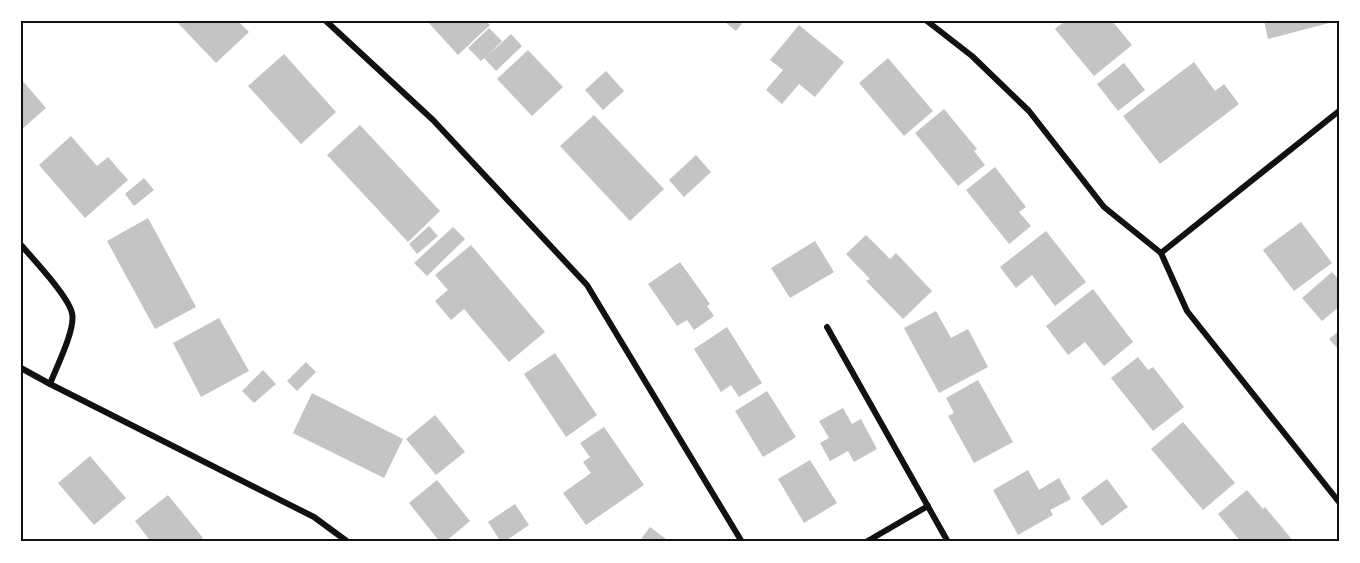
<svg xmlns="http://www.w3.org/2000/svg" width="1360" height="563" viewBox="0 0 1360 563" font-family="'Fira Sans',sans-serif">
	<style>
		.building { fill: #c4c4c4 }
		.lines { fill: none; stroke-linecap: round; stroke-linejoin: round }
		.minor { stroke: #111; stroke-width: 6 }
		.neatline { fill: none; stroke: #111; stroke-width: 2 }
	</style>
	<rect width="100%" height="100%" fill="#fff"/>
	<g class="building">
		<path d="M176 21H238L249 32 216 63Z"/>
		<path d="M427 21H486L490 25 458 55Z"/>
		<path d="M724 21H744L736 31Z"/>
		<path d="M1065 21H1112L1132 45 1094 76 1055 29Z"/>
		<path d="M1264 21H1333V22L1268 39Z"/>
		<path d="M799 25 844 62 815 97 799 84 782 104 766 90 783 70 770 60Z"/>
		<path d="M489 28 502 41 486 57 511 34 522 46 496 71 484 58 481 61 468 48Z"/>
		<path d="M528 50 563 87 532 116 497 79Z"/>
		<path d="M284 54 336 112 301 144 248 86Z"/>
		<path d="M888 58 933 111 904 136 859 83Z"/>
		<path d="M1194 62 1215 91 1224 84 1239 104 1160 164 1123 116Z"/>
		<path d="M1124 63 1145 90 1118 111 1097 84Z"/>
		<path d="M606 71 624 91 603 110 585 90Z"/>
		<path d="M21 79 46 108 21 130Z"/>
		<path d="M944 109 977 149 974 151 985 165 958 186 915 133Z"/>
		<path d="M594 115 664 189 630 221 560 146Z"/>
		<path d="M360 125 440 211 408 242 327 155Z"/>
		<path d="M71 136 97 166 108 157 128 180 85 218 39 165Z"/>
		<path d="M696 155 711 172 684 197 669 180Z"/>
		<path d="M995 167 1026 207 1019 212 1031 226 1009 244 966 190Z"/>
		<path d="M144 178 154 190 134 206 125 194Z"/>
		<path d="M148 218 196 307 155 329 107 241Z"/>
		<path d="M1301 222 1332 263 1294 291 1263 250Z"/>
		<path d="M429 226 438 236 417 254 409 244Z"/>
		<path d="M453 227 465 239 427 276 414 263Z"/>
		<path d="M1046 231 1086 282 1055 306 1032 275 1016 288 1000 267Z"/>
		<path d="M866 235 890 259 896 253 932 291 903 319 866 281 870 279 846 254Z"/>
		<path d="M815 241 834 272 790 298 771 268Z"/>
		<path d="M471 245 545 332 509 362 464 309 451 320 435 301 448 290 435 275Z"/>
		<path d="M680 262 710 304 707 306 714 316 694 330 687 320 677 326 648 284Z"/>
		<path d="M1332 272 1339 280V307L1322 321 1302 298Z"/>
		<path d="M1093 289 1133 342 1104 366 1085 342 1068 355 1046 326Z"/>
		<path d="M936 311 951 338 968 329 988 367 939 393 904 328Z"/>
		<path d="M219 318 249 371 201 397 173 343Z"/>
		<path d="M727 327 762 383 739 397 731 385 721 392 694 349Z"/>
		<path d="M1339 331V350L1329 339Z"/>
		<path d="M555 353 597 415 566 437 524 374Z"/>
		<path d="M1138 357 1148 370 1153 367 1184 407 1153 431 1111 378Z"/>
		<path d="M306 362 316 372 297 391 287 381Z"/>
		<path d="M263 370 276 384 254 403 242 391Z"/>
		<path d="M978 380 1013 442 974 463 948 416 954 413 946 398Z"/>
		<path d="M767 391 796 437 763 457 735 411Z"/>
		<path d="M312 393 403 439 384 478 293 433Z"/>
		<path d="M843 408 852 424 861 419 877 449 854 462 848 451 830 461 820 443 829 438 819 421Z"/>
		<path d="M435 415 465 452 436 475 406 439Z"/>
		<path d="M1183 422 1235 483 1203 510 1151 449Z"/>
		<path d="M604 427 644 485 586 525 563 493 591 473 583 462 590 457 580 443Z"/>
		<path d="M90 456 126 498 94 525 58 483Z"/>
		<path d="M810 460 837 503 804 523 778 479Z"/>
		<path d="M1028 470 1039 490 1059 478 1071 499 1050 510 1053 515 1018 535 993 490Z"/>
		<path d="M1107 479 1128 507 1102 526 1081 498Z"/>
		<path d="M437 480 470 521 445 542H440L409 503Z"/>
		<path d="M1247 490 1263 509 1265 507 1294 542H1241L1218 514Z"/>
		<path d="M168 495 203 538 198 542H151L135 521Z"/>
		<path d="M515 504 529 525 504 542H501L488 522Z"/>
		<path d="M650 527 670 542H639Z"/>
	</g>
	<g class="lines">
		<g class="minor">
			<path d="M326 21 433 120 587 285 742 542"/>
			<path d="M927 21 972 56 1029 111 1104 207 1161 253 1187 311 1339 502"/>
			<path d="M21 245C34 260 68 296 72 313 76 329 56 368 50 384"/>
			<path d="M1161 253 1339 111"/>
			<path d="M827 327 948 542"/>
			<path d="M21 368 50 384 314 517 348 542"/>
			<path d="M866 542 928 506"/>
		</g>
	</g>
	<rect width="1360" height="563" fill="none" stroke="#ffffff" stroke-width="45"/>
	<rect x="22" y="22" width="1316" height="518" class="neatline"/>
</svg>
